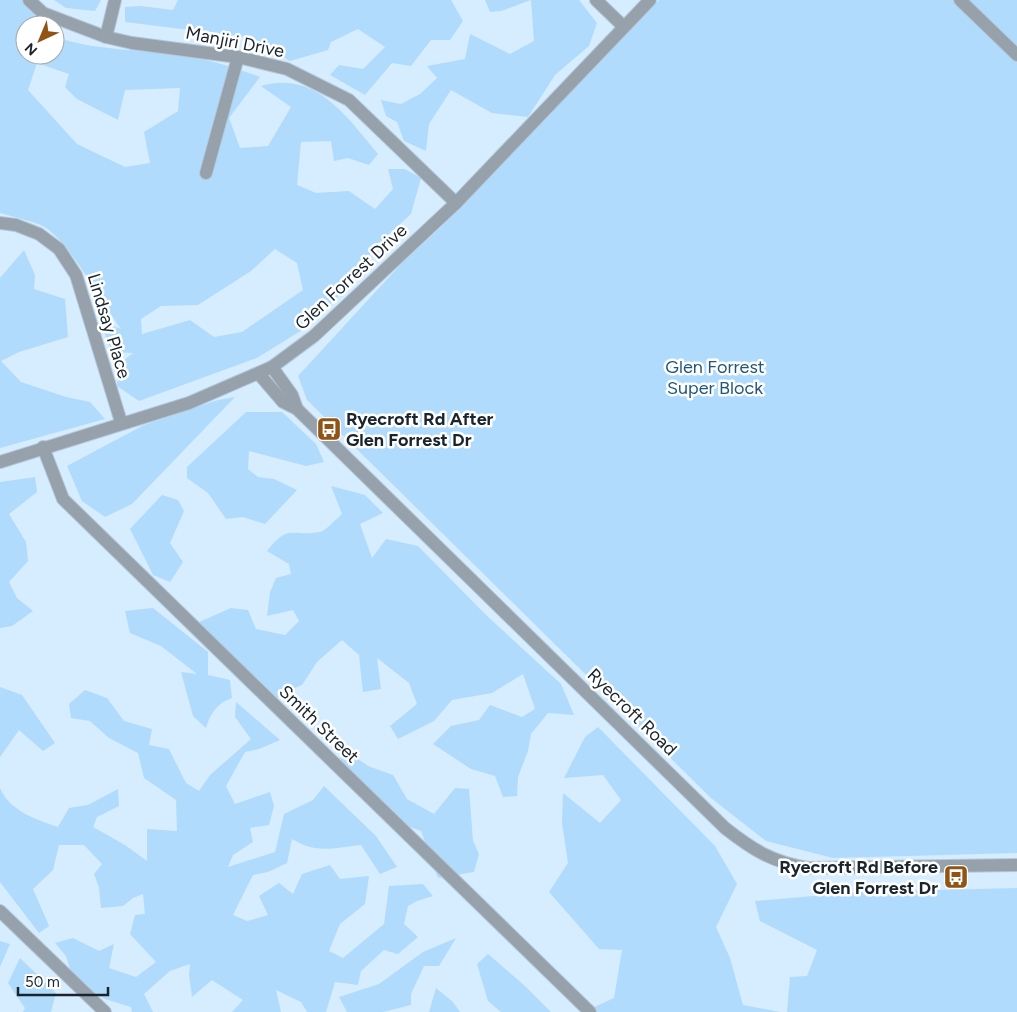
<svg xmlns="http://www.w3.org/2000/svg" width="1017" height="1012" viewBox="0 0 1017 1012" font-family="Figtree,sans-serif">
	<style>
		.green { fill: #b1dbfc; fill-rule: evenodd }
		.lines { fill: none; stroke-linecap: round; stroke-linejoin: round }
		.minor-casing { stroke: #b4c8d9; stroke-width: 14 }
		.minor { stroke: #96a1ab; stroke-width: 12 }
		.labels { text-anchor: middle; stroke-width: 5; stroke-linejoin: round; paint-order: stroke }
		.street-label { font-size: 18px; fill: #19242c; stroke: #fff }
		.park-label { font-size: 18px; fill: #1f567b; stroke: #fff }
		.poi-label { font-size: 18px; font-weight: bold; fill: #19242c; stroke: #fff; text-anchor: start }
	</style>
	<rect width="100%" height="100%" fill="#d6ecff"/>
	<g class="green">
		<path d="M0 0H22L45 25H25V55H55V37C96 51 142 49 185 56 212 60 235 68 260 77L229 118 240 148 268 146 291 107 261 86C316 70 347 117 378 154L369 165 348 158 334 161 331 141 301 142 297 185 316 193 349 191 375 209 393 189 388 169H405L421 178 411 214 375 247 345 290 302 330 257 358 139 401 117 386 119 364 133 353 112 352 99 320 121 329C103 304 66 236 41 225 28 220 13 217 0 213ZM37 63 69 74 65 87 77 99 118 120 125 90 180 88 178 111 144 132 150 163 125 167 77 144 28 90ZM275 249 297 263 303 290 242 332 214 337 190 320 142 334 141 319 161 306 198 305 251 271Z"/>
		<path d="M54 0H101L95 11 66 8Z"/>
		<path d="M178 0H451L463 21 450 40H431L411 66 392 63 365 95 330 75 339 65 363 69 385 47 358 29 331 42 328 50 290 61 246 37 125 22V7L141 6 173 10Z"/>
		<path d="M485 0H579L597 23 589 46 555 75 528 117 492 113 451 90 429 124 426 151 404 141 397 122 386 116 381 100 401 104 420 94 437 78 427 66 465 59 470 34 510 54 534 41 531 0 501 11 490 12Z"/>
		<path d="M659 0H1017V853L833 858 766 841 711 798 307 400 298 376 402 263 440 228Z"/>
		<path d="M24 250 35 275 34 289 65 299 68 337 19 352 1 361 21 382 66 397 90 402 105 419 0 448V278Z"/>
		<path d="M235 397 132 504 105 517 82 501 67 466 144 425 218 400Z"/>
		<path d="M246 412H282L316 444 324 462 306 466 249 451 248 469 258 477 274 479 297 490 265 524 243 517 226 519 208 493 187 478V467Z"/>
		<path d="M35 477 37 492 9 514 26 542 28 561 9 582 17 598 33 611 12 626 0 628V482Z"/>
		<path d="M331 486 365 495 383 513 360 524 372 558 386 539 418 546 485 614 561 684 574 715 548 713 531 734 528 751 518 777 517 796 503 797 495 776 471 769 433 744 451 726 479 720 490 705 522 717 535 709 523 674 492 693 452 700 434 721 398 739 390 726 417 704 409 683 377 658 381 689 363 692 359 655 342 640 317 662 302 685 285 692 275 700 199 622 231 608 248 610 256 629 285 635 299 621 293 610 267 616 270 592 276 578 291 574 289 564 267 551C289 523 291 537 320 532 327 530 336 519 342 514Z"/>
		<path d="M162 495 178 500 184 511 170 543 183 562 170 582 153 575 130 529Z"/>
		<path d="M153 608 208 652V675L230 680 232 698C217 703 210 714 206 728L193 716 181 672 197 674 161 646 130 633 125 611Z"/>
		<path d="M0 687 22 695 55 743 43 751 19 730 0 757Z"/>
		<path d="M85 690 107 698 124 721 152 729 149 745 169 749 186 783 199 791 210 775 251 739 235 717 236 702 280 740 259 749 245 752 226 786 235 804 270 792 274 806 269 825 250 828 253 842 233 855 228 867 275 852 284 814 313 800 324 786 376 836 397 867 380 874 361 845C333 848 317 854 292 839L287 863 268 872 253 875 233 915 247 921 268 915 259 896 279 883 293 894 302 874 330 865 340 879 369 876 365 904 340 924 329 951 343 958 384 924 389 886 423 884 433 896 417 901 408 906 404 924 418 937 398 954 384 950 361 971 358 985 335 982 326 1012H307L301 1002 276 990 281 1012H232L243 1000 212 980 192 997 189 975 190 964 170 971 144 994 153 1012H132L131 1007 105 999 74 981 66 956 55 943 73 938 99 951 114 944 109 968 136 977 156 962 130 934 135 915 145 914 143 894 133 898 123 906 101 908 99 888 94 874 102 864 84 845H59L53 870 33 889 49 926 39 933 0 882V788C10 811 35 819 58 827L69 808 88 805 118 789 119 806 97 817 93 827 125 845 147 861V829L177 831 176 800 144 778 138 753 109 738 90 721 71 718 69 704Z"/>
		<path d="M598 727 715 846 737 884 716 927 730 958 743 1005 780 1012H594L592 1008 614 998 622 950 599 949 549 892 568 863 562 823 563 793 600 823 621 800 603 775 564 778 585 737Z"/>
		<path d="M341 747 368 766 393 775 407 799 434 814 455 788 469 789 473 841 479 854 474 872 438 878 421 831 380 816 340 771Z"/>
		<path d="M1017 888V1012H787L790 977 807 976 817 950 760 921 755 901 858 892Z"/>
		<path d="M456 938 439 966H424L411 994V1005L383 1012H347L339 997 379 984 423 952Z"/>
		<path d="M0 941 10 944 0 967Z"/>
		<path d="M488 954 525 986 551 1012H501L488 1001 477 964Z"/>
		<path d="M20 958 56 993 51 1012H23L25 1008 8 983Z"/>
		<path d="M436 988 453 1002 460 1012H429Z"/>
	</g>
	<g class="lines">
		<defs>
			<g id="minor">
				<path d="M29 0 43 13 106 37 132 43 238 57 287 69 349 100 456 203"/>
				<path d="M596 0 624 27"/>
				<path d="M960 0 1017 55"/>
				<path d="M106 37 115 0"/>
				<path d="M206 173 238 57"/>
				<path d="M0 223 16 225 39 234 59 249 76 275 121 422"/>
				<path d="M272 367 292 395 297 409"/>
				<path d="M259 374 283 402 297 409 725 828C753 850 772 862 808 868L1017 865"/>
				<path d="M43 447 63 499 590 1012"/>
				<path d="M0 462 189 403 272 367 314 336 456 203 650 0"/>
				<path d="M0 911 105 1012"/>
			</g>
		</defs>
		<use href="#minor" class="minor-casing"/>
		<use href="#minor" class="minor"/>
	</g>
	<defs>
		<symbol id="bus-square" viewBox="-11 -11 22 22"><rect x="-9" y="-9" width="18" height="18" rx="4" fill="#905514" stroke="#fff"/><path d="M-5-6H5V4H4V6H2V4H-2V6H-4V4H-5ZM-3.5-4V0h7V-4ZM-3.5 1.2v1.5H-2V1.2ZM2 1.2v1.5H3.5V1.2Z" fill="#fff"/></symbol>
	</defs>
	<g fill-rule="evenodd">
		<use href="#bus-square" x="315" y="415" width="28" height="28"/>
		<use href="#bus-square" x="942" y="863" width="28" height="28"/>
	</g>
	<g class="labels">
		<g class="street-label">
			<text transform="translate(235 42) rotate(11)" y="6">Manjiri Drive</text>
			<text transform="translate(351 277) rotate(-43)" y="6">Glen Forrest Drive</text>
			<text transform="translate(109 326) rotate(73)" y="6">Lindsay Place</text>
			<text transform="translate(632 712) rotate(44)" y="6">Ryecroft Road</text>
			<text transform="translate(319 724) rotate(44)" y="6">Smith Street</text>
		</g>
		<g class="park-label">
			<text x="715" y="373">Glen Forrest<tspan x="715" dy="21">Super Block</tspan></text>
		</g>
		<g class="poi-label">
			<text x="346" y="425">Ryecroft Rd After<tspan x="346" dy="21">Glen Forrest Dr</tspan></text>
			<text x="938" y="873" text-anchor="end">Ryecroft Rd Before<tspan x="938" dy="21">Glen Forrest Dr</tspan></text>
		</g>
	</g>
	<g transform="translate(40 40) rotate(224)"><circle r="24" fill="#ffffff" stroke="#a3a7ab"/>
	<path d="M0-4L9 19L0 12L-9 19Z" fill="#905514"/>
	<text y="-8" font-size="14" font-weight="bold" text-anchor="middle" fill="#19242c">N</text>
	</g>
	<path d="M18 987v8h90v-8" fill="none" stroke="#19242c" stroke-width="2.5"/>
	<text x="25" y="987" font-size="15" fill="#19242c" stroke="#ffffff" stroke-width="4" paint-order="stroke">50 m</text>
</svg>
